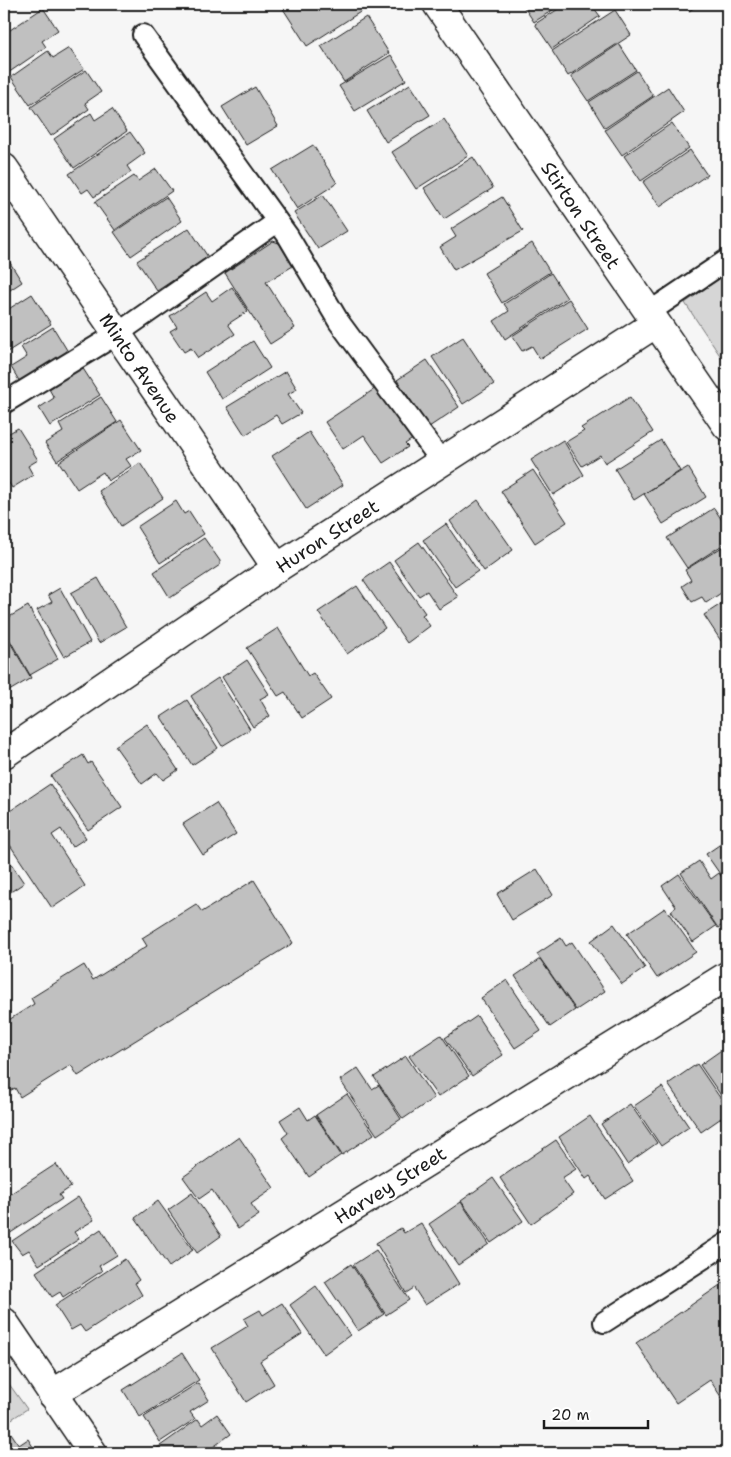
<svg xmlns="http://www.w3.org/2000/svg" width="731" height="1457" viewBox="0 0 731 1457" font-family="'Shantell Sans',sans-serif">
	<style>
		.green { fill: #d6d6d6; stroke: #797979 }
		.building { fill: #c0c0c0; stroke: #1c1c1c }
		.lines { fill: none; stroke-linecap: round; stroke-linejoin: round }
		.lane-casing { stroke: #1c1c1c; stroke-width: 24 }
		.street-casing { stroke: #1c1c1c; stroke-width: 31 }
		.secondary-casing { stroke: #1c1c1c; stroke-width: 31 }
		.lane { stroke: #fff; stroke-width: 20 }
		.street { stroke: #fff; stroke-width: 28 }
		.secondary { stroke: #fff; stroke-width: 28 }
		.labels { text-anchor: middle; stroke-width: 5; stroke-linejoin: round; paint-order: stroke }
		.street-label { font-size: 19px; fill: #1c1c1c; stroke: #fff }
	</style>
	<rect width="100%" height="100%" fill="#f6f6f6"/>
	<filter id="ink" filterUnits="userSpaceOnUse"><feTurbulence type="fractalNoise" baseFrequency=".02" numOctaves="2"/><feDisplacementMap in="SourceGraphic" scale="10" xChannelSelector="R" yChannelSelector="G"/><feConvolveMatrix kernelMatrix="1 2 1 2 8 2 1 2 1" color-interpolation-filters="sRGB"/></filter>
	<g filter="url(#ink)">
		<g class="green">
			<path d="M727 273V366L685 303Z"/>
			<path d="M4 1377 27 1409 4 1424Z"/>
		</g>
		<g class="building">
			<path d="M280 4H366L368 7 307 46Z"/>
			<path d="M522 4H562L534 22Z"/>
			<path d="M566 4H591L600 16 552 49 535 24Z"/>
			<path d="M685 4H700L689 11Z"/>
			<path d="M43 8 58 30 42 41 46 47 8 73 4 67V34Z"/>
			<path d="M615 10 631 35 568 76 552 51Z"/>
			<path d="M366 17 389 53 344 82 321 46Z"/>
			<path d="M619 44 636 70 588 101 571 76Z"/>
			<path d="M69 48 84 69 30 105 11 77 48 51 53 58Z"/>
			<path d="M391 55 406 80 355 111 339 86Z"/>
			<path d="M86 70 101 92 85 103 89 109 51 136 31 107Z"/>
			<path d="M637 71 653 96 605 128 589 102Z"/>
			<path d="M410 84 430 115 386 142 367 111Z"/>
			<path d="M255 87 278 126 246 145 222 107Z"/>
			<path d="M668 87 684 112 622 155 605 130Z"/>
			<path d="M112 109 127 131 74 168 54 139 91 113 95 120Z"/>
			<path d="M444 119 468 156 416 189 392 152Z"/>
			<path d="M672 123 689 148 641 181 624 156Z"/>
			<path d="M130 132 145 153 127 166 131 172 94 197 88 189 82 193 69 174Z"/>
			<path d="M313 145 337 183 297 209 272 170Z"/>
			<path d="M690 150 707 175 660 207 643 182Z"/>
			<path d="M473 157 493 188 444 219 424 188Z"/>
			<path d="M156 169 172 191 115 230 95 202 134 176 138 181Z"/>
			<path d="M323 195 347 231 318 249 294 213Z"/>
			<path d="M166 197 182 221 131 256 114 232Z"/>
			<path d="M502 197 523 231 454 270 440 247 456 237 451 229Z"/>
			<path d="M189 228 208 257 157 291 137 261Z"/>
			<path d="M273 241 279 243 293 266 266 282 295 328 270 344 225 273Z"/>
			<path d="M532 243 550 272 502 303 484 273Z"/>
			<path d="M7 258 22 282 4 294V260Z"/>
			<path d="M551 273 567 298 505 339 494 321 509 311 504 304Z"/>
			<path d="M232 287 248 311 228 324 235 334 198 358 191 348 184 352 170 331 177 327 170 316 206 292 212 301Z"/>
			<path d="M32 294 51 324 4 354V312Z"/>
			<path d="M569 299 588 329 540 359 532 346 522 351 512 336Z"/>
			<path d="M53 327 70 355 21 384 11 367 27 357 21 347Z"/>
			<path d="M463 337 494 384 463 404 432 357Z"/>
			<path d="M253 341 270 368 222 399 205 372Z"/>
			<path d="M427 360 459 407 429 427 397 380Z"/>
			<path d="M82 367 100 395 50 426 39 408 54 398 49 389Z"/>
			<path d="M286 371 297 389 288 394 301 413 282 424 276 415 245 435 227 407Z"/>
			<path d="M379 386 414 438 405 444 408 447 383 463 364 435 343 449 325 422Z"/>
			<path d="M101 397 117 422 57 461 45 443 63 432 59 424Z"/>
			<path d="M630 397 653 432 605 463 600 455 582 466 566 442 584 431 581 428Z"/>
			<path d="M121 420 141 450 126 459 131 466 108 481 103 472 77 489 59 462Z"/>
			<path d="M18 428 38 460 28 466 33 475 12 488 4 475V436Z"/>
			<path d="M309 432 343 485 306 509 272 456Z"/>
			<path d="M563 440 584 475 553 495 531 460Z"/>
			<path d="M661 440 680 471 634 500 615 469Z"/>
			<path d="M140 463 163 498 121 526 99 491Z"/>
			<path d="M688 467 706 497 663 524 644 494Z"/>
			<path d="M533 470 567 522 535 543 501 491Z"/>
			<path d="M478 500 513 550 484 571 450 521Z"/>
			<path d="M176 501 184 514 189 511 204 534 160 563 137 527Z"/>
			<path d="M714 508 727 528V542L687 568 667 538Z"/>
			<path d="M446 524 478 571 455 587 423 540Z"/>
			<path d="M204 538 220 561V565L170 598 154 572Z"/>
			<path d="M419 542 458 597 439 609 427 591 419 596 394 560Z"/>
			<path d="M727 544V589L706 603 702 597 692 602 682 586 691 580 685 570Z"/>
			<path d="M389 562 425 613 422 615 430 626 407 643 363 580Z"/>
			<path d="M98 578 126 627 99 643 71 593Z"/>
			<path d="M357 586 385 628 347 654 318 612Z"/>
			<path d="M60 588 90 642 64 657 37 610 52 602 48 595Z"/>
			<path d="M727 600V637L721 641 704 615Z"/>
			<path d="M28 606 58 659 30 675 4 630V620Z"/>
			<path d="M278 628 308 676 313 673 331 699 302 718 285 692 278 696 247 648Z"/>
			<path d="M4 632 31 678 4 694Z"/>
			<path d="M247 660 269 694 260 699 270 716 253 727 222 677Z"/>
			<path d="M218 678 250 729 222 746 191 696Z"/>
			<path d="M187 700 218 748 192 765 161 717Z"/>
			<path d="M147 724 178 770 163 780 157 773 142 784 115 746Z"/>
			<path d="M83 755 88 764 91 762 122 807 88 830 51 776Z"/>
			<path d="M50 784 86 838 72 847 61 829 52 835 85 886 52 908 4 836V815Z"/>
			<path d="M216 803 236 834 203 855 183 824Z"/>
			<path d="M725 841 727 845V884L706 854Z"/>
			<path d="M4 853 24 883 9 893 4 887Z"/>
			<path d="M699 861 711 879 719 873 727 885V922L718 928 681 873Z"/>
			<path d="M537 869 553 895 512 920 497 894Z"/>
			<path d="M679 874 716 926 693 942 671 911 676 907 662 886Z"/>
			<path d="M254 880 293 943 78 1076 71 1065 20 1097 15 1088 4 1094V1023L34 1004 31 998 84 965 93 980 147 946 142 938 196 904 202 912Z"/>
			<path d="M665 908 696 952 657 978 627 934Z"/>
			<path d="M614 924 645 968 622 984 591 941Z"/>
			<path d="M561 938 566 946 572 942 605 991 576 1010 537 954Z"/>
			<path d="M540 959 575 1010 550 1027 515 976Z"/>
			<path d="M507 980 541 1031 515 1048 481 998Z"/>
			<path d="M477 1016 503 1055 472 1076 445 1038Z"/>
			<path d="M441 1035 469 1076 438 1097 409 1056Z"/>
			<path d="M727 1046V1104L700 1065Z"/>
			<path d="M406 1056 434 1098 403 1119 374 1077Z"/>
			<path d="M697 1064 727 1108V1114L701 1132 668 1084Z"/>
			<path d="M358 1068 372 1089 379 1085 401 1119 377 1135 340 1080Z"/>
			<path d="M662 1087 689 1127 661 1146 634 1106Z"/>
			<path d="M347 1094 374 1134 342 1155 316 1115Z"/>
			<path d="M630 1104 657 1143 627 1164 601 1124Z"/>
			<path d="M300 1107 308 1120 315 1115 341 1155 309 1177 282 1138 288 1133 280 1120Z"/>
			<path d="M590 1116 633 1181 605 1199 590 1176 586 1179 559 1137Z"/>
			<path d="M239 1137 274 1188 251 1204 259 1215 238 1229 212 1190 199 1199 183 1177Z"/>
			<path d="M556 1140 576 1169 562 1178 573 1194 531 1224 500 1178Z"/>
			<path d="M56 1164 71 1187 59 1195 62 1199 9 1234 4 1226V1198Z"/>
			<path d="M493 1178 523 1221 491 1243 461 1201Z"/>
			<path d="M192 1193 221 1236 197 1253 168 1210Z"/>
			<path d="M78 1197 94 1220 74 1232 79 1239 39 1265 29 1250 22 1254 12 1241Z"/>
			<path d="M158 1201 193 1250 169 1267 135 1218Z"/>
			<path d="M461 1202 489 1244 458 1265 429 1224Z"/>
			<path d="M421 1223 459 1284 425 1305 414 1288 406 1293 376 1243 401 1228 404 1233Z"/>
			<path d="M101 1229 117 1255 99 1266 102 1271 63 1297 60 1292 52 1297 36 1272Z"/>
			<path d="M376 1250 409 1300 386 1315 353 1265Z"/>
			<path d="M125 1259 139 1280 135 1283 142 1295 85 1332 80 1325 71 1330 55 1305Z"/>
			<path d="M351 1264 384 1314 358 1331 325 1282Z"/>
			<path d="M726 1281 727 1406 710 1380 676 1403 636 1343Z"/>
			<path d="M316 1286 350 1335 324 1354 290 1305Z"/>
			<path d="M282 1303 302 1334 260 1361 274 1384 246 1402 212 1348 248 1326 244 1319 260 1310 263 1315Z"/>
			<path d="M182 1353 199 1380 140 1417 123 1390Z"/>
			<path d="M198 1383 209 1400 190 1412 195 1419 160 1442 144 1417Z"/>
			<path d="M217 1414 231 1434 205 1453H155L153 1451 198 1419 202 1425Z"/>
			<path d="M11 1433 19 1445 28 1439 37 1453H4V1438Z"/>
		</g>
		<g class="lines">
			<defs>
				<g id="lane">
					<path d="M143 35 288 236 339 322 442 462"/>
					<path d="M648 313 727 260"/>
					<path d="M4 403 117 334 277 222"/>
					<path d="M604 1322 727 1243"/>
				</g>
				<g id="street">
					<path d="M437 4 727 426"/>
					<path d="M4 168 277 568"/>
					<path d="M4 754 277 568 655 324"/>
					<path d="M52 1394 727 976"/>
				</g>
				<path id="secondary" d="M4 1322 93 1453"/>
			</defs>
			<use href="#lane" class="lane-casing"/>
			<use href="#street" class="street-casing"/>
			<use href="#secondary" class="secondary-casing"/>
			<use href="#lane" class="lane"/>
			<use href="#street" class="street"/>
			<use href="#secondary" class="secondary"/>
		</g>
	</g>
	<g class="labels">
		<g class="street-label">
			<text transform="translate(581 215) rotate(56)" y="7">Stirton Street</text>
			<text transform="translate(140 368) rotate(56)" y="7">Minto Avenue</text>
			<text transform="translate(327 536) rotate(-33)" y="7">Huron Street</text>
			<text transform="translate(390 1185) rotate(-32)" y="7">Harvey Street</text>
		</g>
	</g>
	<rect width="731" height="1457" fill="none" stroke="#fff" stroke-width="20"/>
	<rect x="10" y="10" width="711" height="1437" fill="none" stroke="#1c1c1c" stroke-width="2" filter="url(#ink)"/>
	<path d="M544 1420v8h104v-8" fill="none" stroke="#1c1c1c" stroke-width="2.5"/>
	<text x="551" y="1420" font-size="15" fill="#1c1c1c" stroke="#ffffff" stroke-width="4" paint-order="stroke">20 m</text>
</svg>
